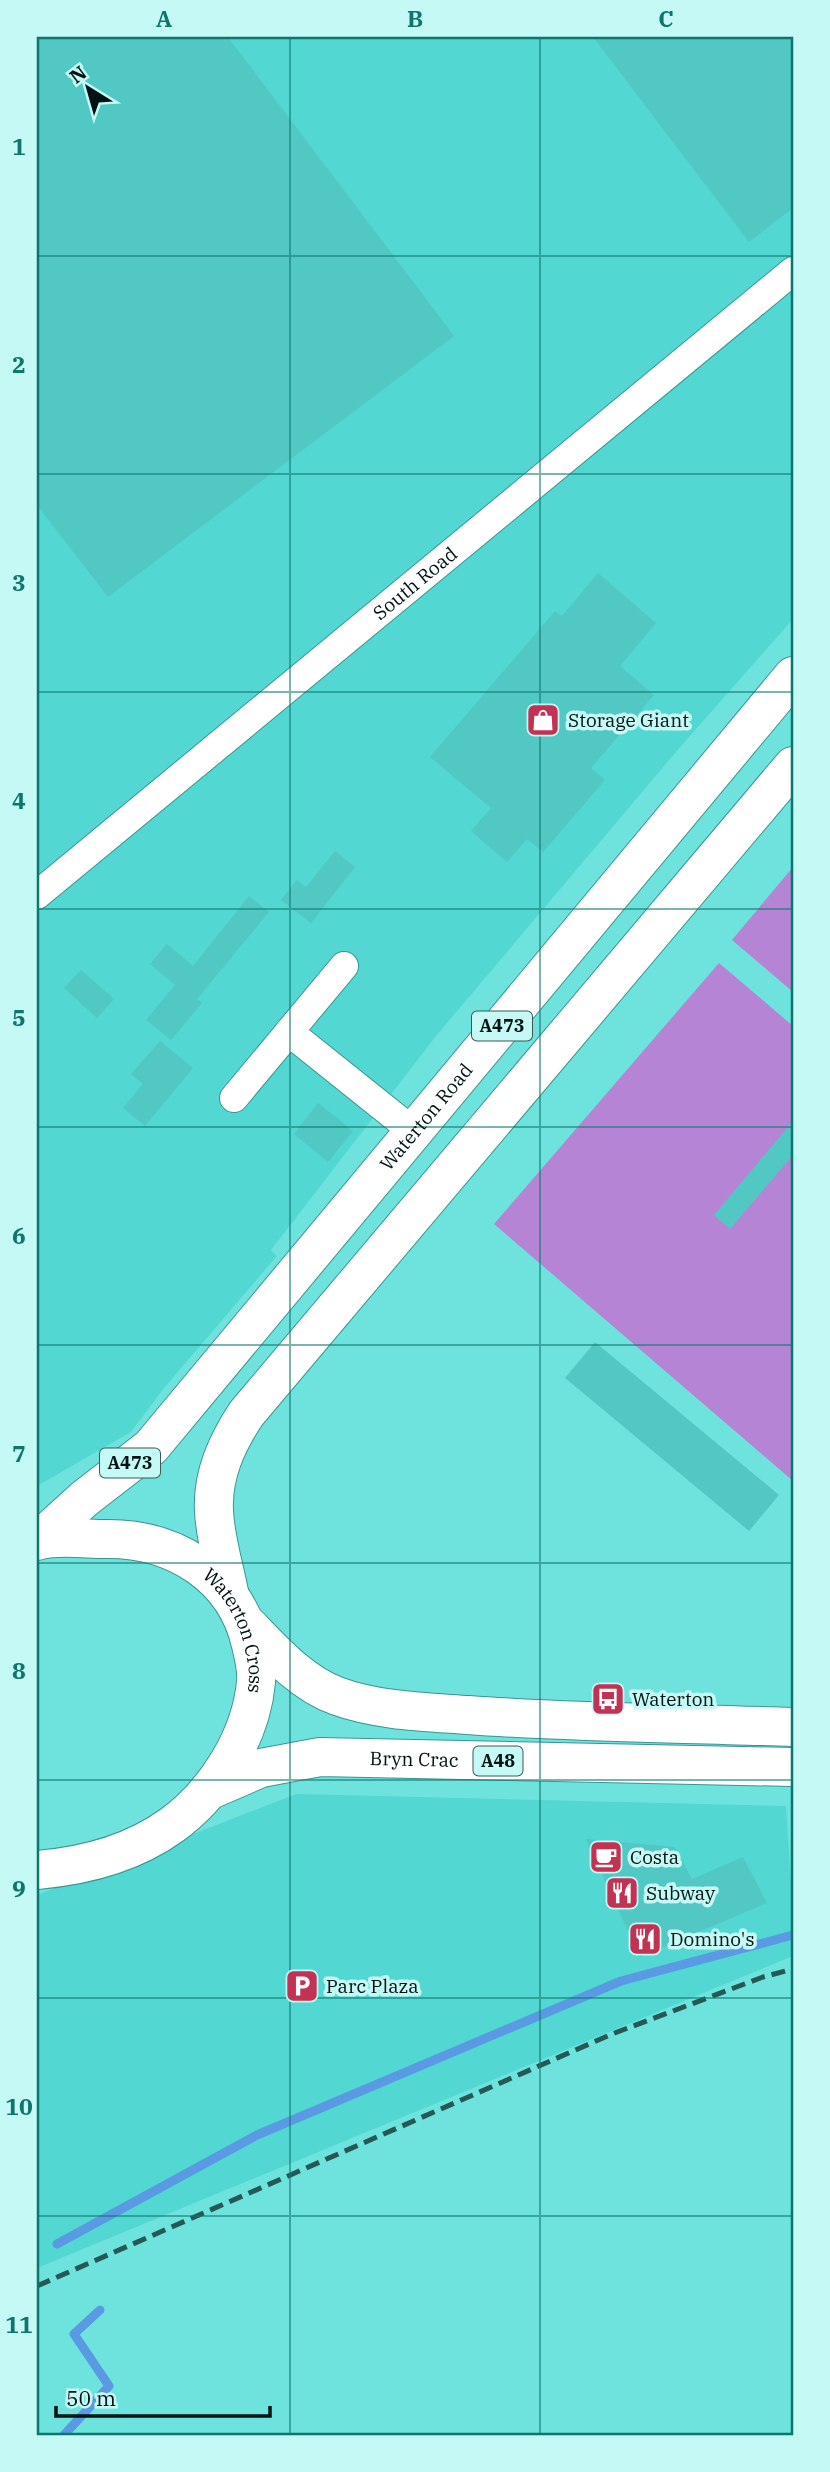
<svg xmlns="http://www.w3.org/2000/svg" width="830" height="2472" viewBox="0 0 830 2472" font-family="'IBM Plex Serif',serif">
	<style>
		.built { fill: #52d7d3 }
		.green { fill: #b684d4 }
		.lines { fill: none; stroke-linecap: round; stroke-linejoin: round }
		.stream { stroke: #5a9ae2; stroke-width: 9 }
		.building { fill: #51c8c4 }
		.street-casing { stroke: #3a9592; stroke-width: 30 }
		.primary-casing { stroke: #3a9592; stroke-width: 40 }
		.street { stroke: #fff; stroke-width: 28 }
		.primary { stroke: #fff; stroke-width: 38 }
		.rail { stroke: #255956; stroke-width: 5; stroke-dasharray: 14 7; stroke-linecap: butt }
		.grid { fill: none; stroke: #0f766e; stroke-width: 2; stroke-opacity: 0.55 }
		.labels { text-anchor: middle; stroke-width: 7; stroke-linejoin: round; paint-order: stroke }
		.shield { fill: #c5f9f6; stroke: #3b5856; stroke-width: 2 }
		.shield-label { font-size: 18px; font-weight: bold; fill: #001312 }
		.street-label { font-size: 19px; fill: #001312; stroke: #c5f9f6 }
		.poi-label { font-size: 19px; fill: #001312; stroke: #c5f9f6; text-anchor: start }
		.neatline { fill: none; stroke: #0f766e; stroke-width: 2.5 }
		.grid-label { font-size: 23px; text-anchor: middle; font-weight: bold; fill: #0f766e }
	</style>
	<rect width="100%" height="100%" fill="#6ee3de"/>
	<g class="built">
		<path d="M37 37H793V619L681 746 436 1036 271 1250 277 1256 164 1388 131 1432 37 1486Z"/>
		<path d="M296 1794 786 1806 793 1914V1956L37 2268V1895Z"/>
	</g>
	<g class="green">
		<path d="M793 867V992L732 940Z"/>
		<path d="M719 963 793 1026V1481L494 1224Z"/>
	</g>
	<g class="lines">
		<g class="stream">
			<path d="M57 2244 257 2135 621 1981 793 1935"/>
			<path d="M64 2435 109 2386 74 2334 100 2310"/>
		</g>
	</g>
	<g class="building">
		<path d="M37 37H228L454 336 108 597 37 505Z"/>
		<path d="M593 37H793V208L749 242Z"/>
		<path d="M598 573 656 623 620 666 654 695 591 768 605 780 543 852 527 839 507 862 471 831 491 808 430 757 555 611 562 616Z"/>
		<path d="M335 851 355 867 311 923 281 900 297 880 306 887Z"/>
		<path d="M249 896 269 912 197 999 202 1003 171 1040 146 1020 175 985 150 964 167 944 193 966Z"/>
		<path d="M81 970 114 999 97 1018 64 988Z"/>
		<path d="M160 1041 193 1068 145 1126 123 1108 143 1084 131 1074Z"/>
		<path d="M318 1103 353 1131 328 1162 294 1134Z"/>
		<path d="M793 1121V1155L730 1229 714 1215Z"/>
		<path d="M595 1342 779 1495 749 1531 565 1378Z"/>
		<path d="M586 1839 675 1847 692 1879 743 1857 767 1903 640 1957Z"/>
	</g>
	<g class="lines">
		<defs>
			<g id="street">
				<path id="s1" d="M37 895 793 271"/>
				<path d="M344 966 289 1032 414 1132"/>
				<path d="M234 1098 289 1032"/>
			</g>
			<g id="primary">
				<path id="s2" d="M40 1539 84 1499 151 1447 793 676"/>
				<path id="s3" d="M37 1541C54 1535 86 1539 106 1539 174 1538 236 1576 251 1645 254 1657 257 1671 256 1682 251 1737 216 1793 172 1825 132 1854 84 1866 37 1870"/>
				<path d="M229 1592C224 1566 215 1538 214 1511 212 1475 227 1443 246 1414L793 766"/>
				<path d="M246 1623C272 1650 301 1683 337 1696 378 1711 425 1712 468 1715 576 1723 685 1723 793 1727"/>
				<path id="s4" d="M208 1791 261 1768 320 1757 793 1767"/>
			</g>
		</defs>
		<use href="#street" class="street-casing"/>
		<use href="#primary" class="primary-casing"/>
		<use href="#street" class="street"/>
		<use href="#primary" class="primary"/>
		<path class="rail" d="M37 2286 612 2034 763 1977 793 1969"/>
	</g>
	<path class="grid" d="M290 37V2435M540 37V2435M37 256H793M37 474H793M37 692H793M37 909H793M37 1127H793M37 1345H793M37 1563H793M37 1780H793M37 1998H793M37 2216H793"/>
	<defs>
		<symbol id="shop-square" viewBox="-11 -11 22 22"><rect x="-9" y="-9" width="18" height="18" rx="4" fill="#c23253" stroke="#c5f9f6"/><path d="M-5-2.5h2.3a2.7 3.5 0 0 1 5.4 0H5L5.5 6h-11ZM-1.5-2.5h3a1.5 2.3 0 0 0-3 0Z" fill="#fff"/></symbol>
		<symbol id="bus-square" viewBox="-11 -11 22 22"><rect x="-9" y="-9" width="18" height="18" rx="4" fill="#c23253" stroke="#c5f9f6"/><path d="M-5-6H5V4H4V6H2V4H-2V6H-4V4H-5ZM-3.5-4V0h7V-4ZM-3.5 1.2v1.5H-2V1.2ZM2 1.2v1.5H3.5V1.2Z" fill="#fff"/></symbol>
		<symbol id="cafe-square" viewBox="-11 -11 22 22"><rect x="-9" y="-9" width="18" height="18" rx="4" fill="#c23253" stroke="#c5f9f6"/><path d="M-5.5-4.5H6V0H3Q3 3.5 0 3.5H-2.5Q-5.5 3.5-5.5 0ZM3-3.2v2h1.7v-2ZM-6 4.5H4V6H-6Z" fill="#fff"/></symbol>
		<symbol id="restaurant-square" viewBox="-11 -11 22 22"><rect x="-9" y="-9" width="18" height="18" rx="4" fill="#c23253" stroke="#c5f9f6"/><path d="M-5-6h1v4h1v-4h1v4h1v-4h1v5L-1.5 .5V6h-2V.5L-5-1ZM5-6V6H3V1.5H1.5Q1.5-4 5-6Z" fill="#fff"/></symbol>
		<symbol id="parking-square" viewBox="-11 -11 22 22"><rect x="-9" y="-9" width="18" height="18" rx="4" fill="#c23253" stroke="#c5f9f6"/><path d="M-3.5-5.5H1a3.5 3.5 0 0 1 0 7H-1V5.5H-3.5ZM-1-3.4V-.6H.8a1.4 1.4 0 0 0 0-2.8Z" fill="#fff"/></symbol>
	</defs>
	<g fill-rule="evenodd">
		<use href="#shop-square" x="524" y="701" width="38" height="38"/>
		<use href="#bus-square" x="589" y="1680" width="38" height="38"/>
		<use href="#cafe-square" x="587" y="1838" width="38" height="38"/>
		<use href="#restaurant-square" x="603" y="1874" width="38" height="38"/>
		<use href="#restaurant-square" x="626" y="1920" width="38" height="38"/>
		<use href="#parking-square" x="283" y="1967" width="38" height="38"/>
	</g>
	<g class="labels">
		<g class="shield">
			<rect x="472" y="1011.5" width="60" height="29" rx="5"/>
			<rect x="100" y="1448.5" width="60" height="29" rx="5"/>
			<rect x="473.5" y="1746.5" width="49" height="29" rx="5"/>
		</g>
		<g class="shield-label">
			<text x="502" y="1032">A473</text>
			<text x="130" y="1469">A473</text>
			<text x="498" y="1767">A48</text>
		</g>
		<g class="street-label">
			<text dy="7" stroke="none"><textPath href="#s1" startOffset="490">South Road</textPath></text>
			<text dy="7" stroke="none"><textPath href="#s2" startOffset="574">Waterton Road</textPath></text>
			<text dy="7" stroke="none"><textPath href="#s3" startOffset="245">Waterton Cross</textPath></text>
			<text dy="7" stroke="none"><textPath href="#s4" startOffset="212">Bryn Crac</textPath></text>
		</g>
		<g class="poi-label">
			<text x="568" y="727">Storage Giant</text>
			<text x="632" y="1706">Waterton</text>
			<text x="630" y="1864">Costa</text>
			<text x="646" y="1900">Subway</text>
			<text x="670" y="1946">Domino's</text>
			<text x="326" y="1993">Parc Plaza</text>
		</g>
	</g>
	<rect width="830" height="2472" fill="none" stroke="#c5f9f6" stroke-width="77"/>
	<g transform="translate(88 88) rotate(323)" stroke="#c5f9f6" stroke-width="5" paint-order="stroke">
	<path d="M0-5L12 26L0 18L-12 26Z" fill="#001312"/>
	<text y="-10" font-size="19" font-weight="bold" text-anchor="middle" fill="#001312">N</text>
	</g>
	<path d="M56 2406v10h214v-10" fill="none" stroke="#001312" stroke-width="3.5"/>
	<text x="66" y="2406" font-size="21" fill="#001312" stroke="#c5f9f6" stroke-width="5" paint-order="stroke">50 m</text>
	<rect x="38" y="38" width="754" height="2396" class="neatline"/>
	<g class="grid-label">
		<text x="164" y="27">A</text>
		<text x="415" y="27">B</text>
		<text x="666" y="27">C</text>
		<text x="19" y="155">1</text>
		<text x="19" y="373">2</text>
		<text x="19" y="591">3</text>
		<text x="19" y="809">4</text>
		<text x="19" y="1026">5</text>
		<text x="19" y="1244">6</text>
		<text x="19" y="1462">7</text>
		<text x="19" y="1679">8</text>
		<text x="19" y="1897">9</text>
		<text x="19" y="2115">10</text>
		<text x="19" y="2333">11</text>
	</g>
</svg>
